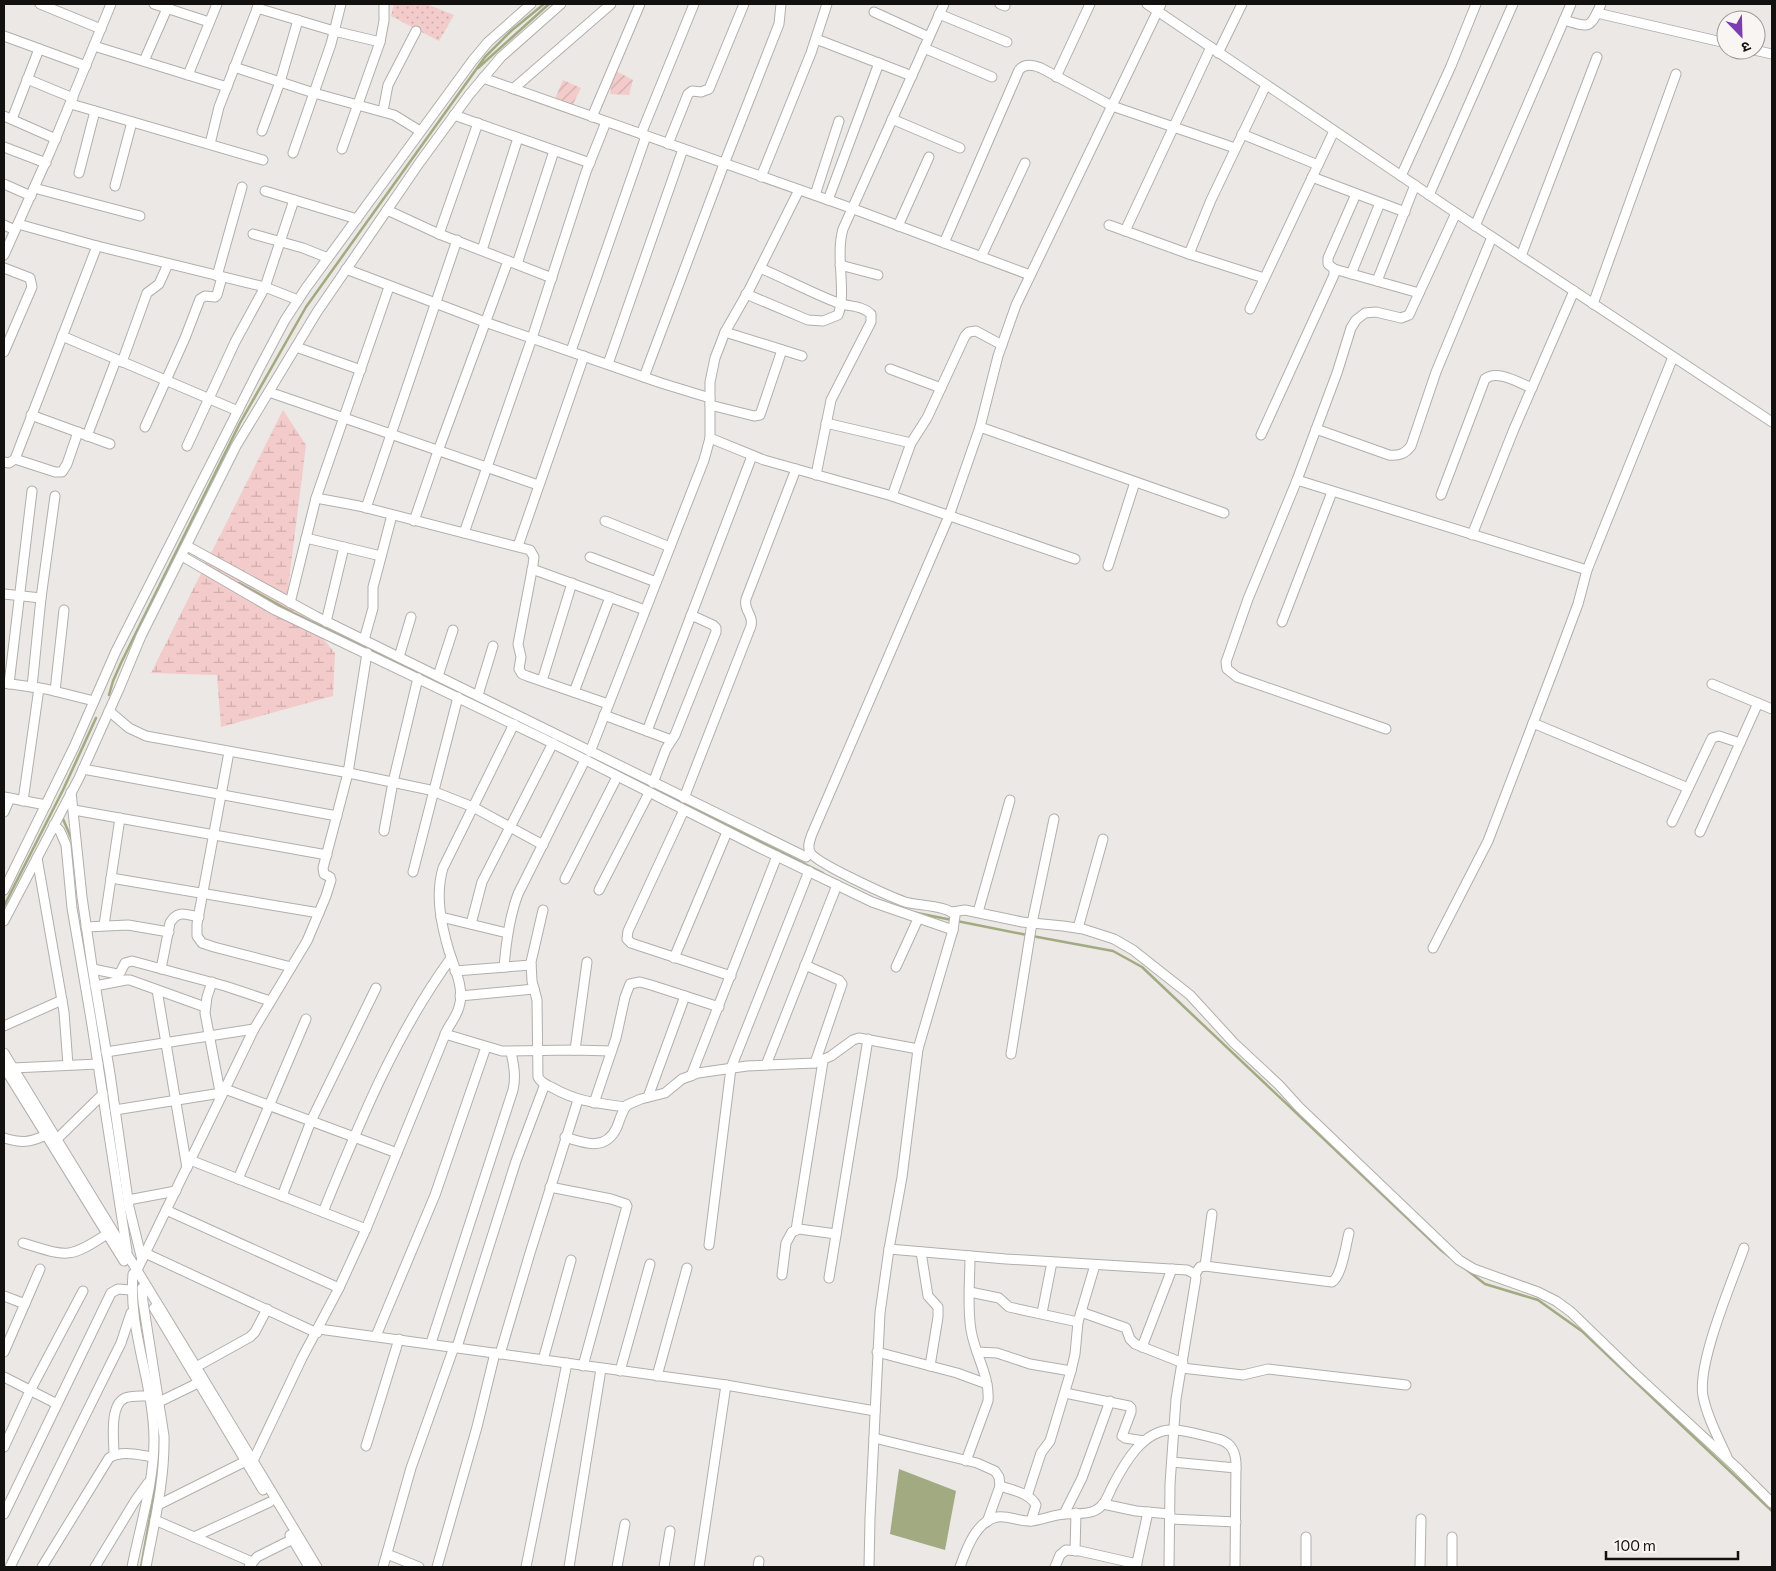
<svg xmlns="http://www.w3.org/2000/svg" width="1776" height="1571" viewBox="0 0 1776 1571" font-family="Commissioner,'Noto Sans Devanagari',sans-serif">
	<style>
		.grass { fill: url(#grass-dots) }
		.wetland { fill: url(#wetland-marsh) }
		.garden { fill: url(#garden-furrows) }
		.water { fill: #a1aa80 }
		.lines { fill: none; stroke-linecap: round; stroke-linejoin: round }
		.stream { stroke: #a1aa80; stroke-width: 2.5 }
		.minor-casing { stroke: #b2afab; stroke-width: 11 }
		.minor { stroke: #fff; stroke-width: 9 }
	</style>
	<defs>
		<pattern id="grass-dots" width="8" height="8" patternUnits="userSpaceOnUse" patternTransform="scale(1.25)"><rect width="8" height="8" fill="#f3cbcb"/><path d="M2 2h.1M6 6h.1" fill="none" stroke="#cfadad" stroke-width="1.8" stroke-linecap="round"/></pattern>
		<pattern id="wetland-marsh" width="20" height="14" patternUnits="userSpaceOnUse" patternTransform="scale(1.25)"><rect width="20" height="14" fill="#f3cbcb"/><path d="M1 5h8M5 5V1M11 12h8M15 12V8" fill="none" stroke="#cfadad"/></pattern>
		<pattern id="garden-furrows" width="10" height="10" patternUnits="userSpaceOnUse" patternTransform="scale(1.25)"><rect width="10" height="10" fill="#f3cbcb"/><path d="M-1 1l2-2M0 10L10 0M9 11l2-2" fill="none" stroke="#cfadad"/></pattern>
	</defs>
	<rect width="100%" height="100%" fill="#ebe8e5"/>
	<path class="grass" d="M394 4H426L454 15 439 41 391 16Z"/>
	<path class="wetland" d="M283 410 306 445 287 596 335 653 333 696 221 727 217 675 151 673Z"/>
	<g class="garden">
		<path d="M614 70 633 80 629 95 610 94Z"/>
		<path d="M563 80 581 88 572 106 555 99Z"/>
	</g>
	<path class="water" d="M899 1469 956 1491 945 1550 890 1534Z"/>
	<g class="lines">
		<g class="stream">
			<path d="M478 68 549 4"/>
			<path d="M239 583 295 614 471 699"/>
			<path d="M109 695 113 681 121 663 240 423 306 307 485 57 511 31 544 4"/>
			<path d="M555 740 823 873"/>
			<path d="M63 819 72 840"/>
			<path d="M72 867 73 850"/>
			<path d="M4 906 63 790 96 718"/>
			<path d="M912 912 1027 935"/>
			<path d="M1032 936 1113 951 1142 967 1441 1250 1451 1258"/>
			<path d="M98 1035 105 1073 113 1131"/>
			<path d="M1463 1267 1485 1284 1538 1300 1583 1332 1772 1511"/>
			<path d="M138 1283V1289"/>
			<path d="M140 1312 142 1324"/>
			<path d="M141 1567 158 1473"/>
		</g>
		<defs>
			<g id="minor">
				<path d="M40 4 101 29"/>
				<path d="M154 4 209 22"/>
				<path d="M1000 4 1005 6"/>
				<path d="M1147 4 1456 213 1772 422"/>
				<path d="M257 8 334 31 380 42"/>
				<path d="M874 12 929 37"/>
				<path d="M1597 13 1726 43"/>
				<path d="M939 14 1007 42"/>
				<path d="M1564 20C1590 28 1590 29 1601 4"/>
				<path d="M4 36 86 66"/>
				<path d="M816 39 912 76"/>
				<path d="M94 46 227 87"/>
				<path d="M924 48 992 77"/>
				<path d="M1754 50 1772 54"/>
				<path d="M1218 53 1242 4"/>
				<path d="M144 61 169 4"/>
				<path d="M234 67 314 93 394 115 420 131"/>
				<path d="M188 75 217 4"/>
				<path d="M485 76 483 78 851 208 1030 275"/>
				<path d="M1056 77 1090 4"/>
				<path d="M27 79 73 98"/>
				<path d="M513 89 611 4"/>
				<path d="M71 104 263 160"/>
				<path d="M383 111 388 85 416 31"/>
				<path d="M454 115 590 163"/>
				<path d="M4 116 56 139"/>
				<path d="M592 117 640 4"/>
				<path d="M12 119 39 49"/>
				<path d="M892 119 960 148"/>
				<path d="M262 131 280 82 298 20"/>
				<path d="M641 134 694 4"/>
				<path d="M1242 134 1318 165"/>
				<path d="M210 144 219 107 259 4"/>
				<path d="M668 144 688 94 692 91 701 92 709 89 744 4"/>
				<path d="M4 147 46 163"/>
				<path d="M342 149 380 42 384 21V4"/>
				<path d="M293 153 331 44 341 4"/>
				<path d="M79 173 95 111"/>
				<path d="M1401 176 1451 66 1476 4"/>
				<path d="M761 177 811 53 827 4"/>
				<path d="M1312 177 1405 212"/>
				<path d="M4 184 31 196"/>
				<path d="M115 186 132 122"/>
				<path d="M34 188 140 216"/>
				<path d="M265 191 357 219"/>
				<path d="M815 195 839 121"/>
				<path d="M1429 195 1513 4"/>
				<path d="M828 200 879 63"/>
				<path d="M387 210 439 234 552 278"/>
				<path d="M18 224 97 246 265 287 298 300"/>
				<path d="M4 225 15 230"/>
				<path d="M1109 225 1189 254 1264 278"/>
				<path d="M898 226 929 157"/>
				<path d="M1475 226 1571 4"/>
				<path d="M1125 231 1211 47"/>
				<path d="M253 234 303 248 328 258"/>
				<path d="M439 234 478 123"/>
				<path d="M944 243 1019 70C1025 63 1033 65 1041 68L1112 106 1235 148"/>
				<path d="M482 250 518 138"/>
				<path d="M1189 254 1211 200 1266 85"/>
				<path d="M4 255 50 152 111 4"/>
				<path d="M1521 256 1597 57"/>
				<path d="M981 257 1025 163"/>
				<path d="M517 264 554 151"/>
				<path d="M840 265 878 275"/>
				<path d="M4 268 30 278 32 287 4 352"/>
				<path d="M760 268C786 279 812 293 838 303 850 307 861 305 871 314V322L831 400 816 475"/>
				<path d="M346 269 485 322 661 383 710 398"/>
				<path d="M1334 269 1419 293"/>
				<path d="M1351 274 1380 203"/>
				<path d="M217 276 242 187"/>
				<path d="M1377 281 1415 185"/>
				<path d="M746 294 808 320 823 321 838 315C847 293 835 256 843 229L944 4"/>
				<path d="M1593 304 1676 74"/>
				<path d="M1250 309 1334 131"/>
				<path d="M725 332 802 356"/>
				<path d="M62 336 238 411"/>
				<path d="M296 347 361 370"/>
				<path d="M571 351 646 136"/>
				<path d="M122 362 147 293 159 284 168 264"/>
				<path d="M608 364 683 149"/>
				<path d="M890 369 941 388"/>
				<path d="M644 377 724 164 779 24 781 4"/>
				<path d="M269 392 538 485"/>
				<path d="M710 405 754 416 760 415 782 350"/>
				<path d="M31 415 110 444"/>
				<path d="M826 423 911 443"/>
				<path d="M145 427 185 338 200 299 205 296 215 297 217 295 222 277"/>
				<path d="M980 427 1224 513"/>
				<path d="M1316 429 1389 455C1399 456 1405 454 1411 446L1436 372 1492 237"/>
				<path d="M1261 435 1334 275V269L1328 264V258L1356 194"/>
				<path d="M87 436 116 360"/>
				<path d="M710 438 764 460 892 496 1075 559"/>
				<path d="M187 446 235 342 265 287 294 200"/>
				<path d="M15 459 55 472H62L67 464 78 432"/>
				<path d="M4 462 9 463 15 459 97 246"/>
				<path d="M1297 480 1587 570"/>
				<path d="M1441 495 1485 379C1497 369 1519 383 1532 388"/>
				<path d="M892 496 911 443 927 418 965 336 969 332 976 331 1002 345"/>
				<path d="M316 498 359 506 530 550 534 557 533 565 518 644 521 657 519 669 522 674 527 676 608 704"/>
				<path d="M366 508 457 240"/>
				<path d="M414 521 438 451 508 261"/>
				<path d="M605 521 670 547"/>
				<path d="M464 533 532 338 586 172 606 122"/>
				<path d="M1472 535 1514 429 1574 291"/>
				<path d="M306 538 381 556"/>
				<path d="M187 546 317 617 806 857"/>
				<path d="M518 546 584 356"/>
				<path d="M182 556 275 610 544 739 758 847 872 902 953 930"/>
				<path d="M590 557 656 582"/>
				<path d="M1108 566 1135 482"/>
				<path d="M532 569 645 610"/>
				<path d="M4 594 41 598"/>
				<path d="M290 603 316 498 389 287"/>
				<path d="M326 622 344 547"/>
				<path d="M1282 622 1332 492"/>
				<path d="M364 640 373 608V587L376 576 392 515"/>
				<path d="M399 657 411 617"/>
				<path d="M438 676 453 630"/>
				<path d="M542 681 572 583"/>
				<path d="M4 683 46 689 94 701"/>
				<path d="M9 684 32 491"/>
				<path d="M1712 684 1772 709"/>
				<path d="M32 687 41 598 55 496"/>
				<path d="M55 691 64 610"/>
				<path d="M574 692 610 597"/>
				<path d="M478 695 493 646"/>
				<path d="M109 711 129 728 146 736 344 772 430 790 473 807 543 845"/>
				<path d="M604 715 671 740"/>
				<path d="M1533 723 1688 788"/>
				<path d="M1386 729 1237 677 1227 669 1226 662 1248 599 1297 480 1337 373 1351 328 1356 320 1365 313 1376 312 1401 318 1409 315 1456 213"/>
				<path d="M647 731 752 456"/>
				<path d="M229 752 197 924V936L202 943 214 947 291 967"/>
				<path d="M590 752 704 460 710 438V382L715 358 725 332 749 290 799 190"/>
				<path d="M83 769 337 816"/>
				<path d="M653 783 666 749 675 735 716 632V628L713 625 691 615"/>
				<path d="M71 792 82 897 92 966 110 1074 129 1207 142 1260"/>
				<path d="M4 797 46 805"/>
				<path d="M684 798 751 626C754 614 743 611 746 599L796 469"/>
				<path d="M23 801 39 688"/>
				<path d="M74 810 327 855"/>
				<path d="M684 810 628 931 627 939 631 943 731 976"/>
				<path d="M4 812 10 798"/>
				<path d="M1672 822 1712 738 1719 736 1740 743"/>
				<path d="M54 825 60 831 66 845 72 908 91 1019 127 1251"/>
				<path d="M384 831 393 782 418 678"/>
				<path d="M1700 832 1758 703"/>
				<path d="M37 858 64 1012 68 1065"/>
				<path d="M413 872 458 697"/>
				<path d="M111 878 319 913"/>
				<path d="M565 879 617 777"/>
				<path d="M4 890 74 747 116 651 259 369 285 320 306 288 473 60 488 42 531 4"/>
				<path d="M599 890 649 793"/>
				<path d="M543 910 531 962 532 981 537 1000 538 1077C541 1083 547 1085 553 1088 578 1102 597 1103 625 1107"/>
				<path d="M952 912 965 910 1022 922 1063 926 1083 929 1114 939 1133 950 1190 995 1234 1043 1279 1085 1299 1107 1459 1260 1474 1269 1538 1292 1556 1301 1571 1312 1633 1372 1736 1467 1772 1503"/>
				<path d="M978 912 1010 800"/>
				<path d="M441 917 507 933"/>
				<path d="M4 921 79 778 119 689 141 636 236 446 317 312 420 162 469 95 501 57 561 4"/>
				<path d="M471 924 482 882 553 743"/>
				<path d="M104 925 120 818"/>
				<path d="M86 927 128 925 169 932"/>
				<path d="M1078 928 1103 839"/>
				<path d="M1433 948 1488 841 1556 663 1578 604 1587 570 1673 357"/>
				<path d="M674 958 727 832"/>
				<path d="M805 965 839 980 842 984 815 1063"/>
				<path d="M504 967C506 942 509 918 518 894L585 760"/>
				<path d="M896 967 918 919"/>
				<path d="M93 969 117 974 120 973 125 963 132 961 225 986 270 1001"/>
				<path d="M161 969 170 923C178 909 186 915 199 917"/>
				<path d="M455 971 531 965"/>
				<path d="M212 982 207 997 205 1013 221 1097"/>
				<path d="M95 986 126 980H130L205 1007"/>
				<path d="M157 990 187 1168"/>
				<path d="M460 996 534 989"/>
				<path d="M4 1026 62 1000"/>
				<path d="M445 1034 502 1051 575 1050 611 1051"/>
				<path d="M575 1050 587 962"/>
				<path d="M106 1052 254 1029"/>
				<path d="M4 1053 198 1370 317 1567"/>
				<path d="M1011 1054 1032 923 1054 819"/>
				<path d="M766 1065 837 885"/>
				<path d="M4 1067 124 1261"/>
				<path d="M13 1068 98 1064"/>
				<path d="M691 1076 777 856"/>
				<path d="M225 1089 397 1153"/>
				<path d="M648 1097 685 996"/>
				<path d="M594 1103 616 1038 625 997 630 984 640 982 651 985 719 1007"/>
				<path d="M115 1110 221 1093"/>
				<path d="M565 1137C586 1144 606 1151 617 1127 620 1119 622 1111 627 1105L641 1099 665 1093 682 1079 698 1073 747 1066 815 1063 831 1056 853 1040 859 1038 918 1049"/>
				<path d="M4 1138C21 1143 29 1143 46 1135"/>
				<path d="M57 1139 103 1094"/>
				<path d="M190 1160 366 1229"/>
				<path d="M238 1179 306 1019"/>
				<path d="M550 1187 611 1199 626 1204 627 1206 583 1366"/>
				<path d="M282 1196 311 1121 376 988"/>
				<path d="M128 1200 176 1191"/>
				<path d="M166 1210 339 1288"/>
				<path d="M323 1212C359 1124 395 1035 451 958"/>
				<path d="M796 1230 823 1061"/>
				<path d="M23 1243C66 1256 68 1260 107 1234"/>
				<path d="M709 1245 731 1068 809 871"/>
				<path d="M889 1249 1006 1259 1187 1270 1195 1274 1196 1278 1176 1399 1170 1484 1169 1567"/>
				<path d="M921 1252 928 1296 938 1307V1317L930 1366"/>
				<path d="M145 1253 317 1333"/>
				<path d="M1205 1266 1212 1214"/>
				<path d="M137 1270 254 1029 307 941 326 896 331 880 330 877 324 874 323 868 348 773 367 653"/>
				<path d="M1195 1274 1200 1267 1205 1266 1332 1282C1342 1276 1346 1244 1349 1233"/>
				<path d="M782 1275 786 1243 792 1232 799 1229 836 1234"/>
				<path d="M829 1278 868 1039"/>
				<path d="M142 1288 143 1302 164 1436C165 1480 154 1524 146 1567"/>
				<path d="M970 1292 999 1298 1009 1307 1078 1322"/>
				<path d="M4 1296 25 1304"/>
				<path d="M154 1308 263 1490"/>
				<path d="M1081 1312 1126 1328 1130 1339 1135 1344 1183 1363"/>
				<path d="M1042 1313 1052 1262"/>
				<path d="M319 1329 726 1385 875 1411"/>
				<path d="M376 1336 435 1195 486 1047"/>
				<path d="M431 1343 513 1090C516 1077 514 1066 511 1052"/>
				<path d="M457 1347 516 1161 545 1084"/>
				<path d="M1142 1347 1172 1269"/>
				<path d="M4 1352 40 1269"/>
				<path d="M877 1352 957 1373 987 1384"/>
				<path d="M977 1352 997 1353 1030 1364 1071 1371"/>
				<path d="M500 1354 530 1253 578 1100"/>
				<path d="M543 1360 571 1260"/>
				<path d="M196 1367 250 1337 255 1332 267 1309"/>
				<path d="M1182 1368 1243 1375 1268 1369 1406 1385"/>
				<path d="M620 1371 650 1264"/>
				<path d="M657 1376 687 1268"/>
				<path d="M4 1377 57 1404"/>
				<path d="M1065 1393 1129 1406 1131 1408V1412L1122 1436 1125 1438 1144 1441"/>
				<path d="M159 1402 198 1383"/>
				<path d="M874 1438 977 1463 995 1471 999 1477 1000 1486 987 1522"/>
				<path d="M366 1446 399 1339"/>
				<path d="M4 1447 30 1391 83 1291"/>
				<path d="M114 1455C114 1440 109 1405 125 1398 131 1395 142 1396 149 1396"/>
				<path d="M1727 1457C1718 1437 1707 1417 1703 1396 1697 1363 1732 1282 1744 1248"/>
				<path d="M253 1461 302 1358 339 1288 366 1229 447 1030C451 1023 457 1015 459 1007 465 989 454 967 449 951 441 924 435 895 443 868L514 724"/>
				<path d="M966 1461 988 1401C990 1376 975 1355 971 1330 967 1306 970 1280 970 1256"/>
				<path d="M1172 1462 1236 1468"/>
				<path d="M1000 1486C1012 1490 1030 1493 1036 1505L1031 1521"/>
				<path d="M1027 1496 1041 1453 1050 1441 1071 1371 1075 1354 1078 1322 1095 1265"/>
				<path d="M1103 1504 1136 1511 1170 1514"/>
				<path d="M158 1505 246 1461"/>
				<path d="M4 1514 111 1293 118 1289 131 1290"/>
				<path d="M1064 1514 1082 1478 1110 1401"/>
				<path d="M1170 1519 1236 1522"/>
				<path d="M155 1520 252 1562"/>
				<path d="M290 1535 309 1567"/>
				<path d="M194 1537 270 1502"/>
				<path d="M1306 1537V1567"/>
				<path d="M1075 1551 1076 1513"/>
				<path d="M387 1554 419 1567"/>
				<path d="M10 1567 121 1343 131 1313"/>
				<path d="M42 1567 109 1458C122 1450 138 1455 153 1457"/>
				<path d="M95 1567 135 1501 148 1483"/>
				<path d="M132 1567C140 1526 154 1483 154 1440 154 1384 128 1330 133 1274"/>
				<path d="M249 1567 257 1557 293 1539"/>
				<path d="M383 1567 411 1468 454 1347"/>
				<path d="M437 1567 477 1427 495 1353"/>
				<path d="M526 1567 567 1363"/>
				<path d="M569 1567 601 1369"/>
				<path d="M617 1567 625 1524"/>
				<path d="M664 1567 670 1531"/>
				<path d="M699 1567 726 1385"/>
				<path d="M758 1567 759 1561"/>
				<path d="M869 1567 870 1518 880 1313 889 1249 902 1177 918 1049 953 930 955 916C949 905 918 906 905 902 891 897 815 863 810 852 807 846 810 840 812 834L949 516 980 427 998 356 1016 305 1161 4"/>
				<path d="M960 1567C966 1550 976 1521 997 1517 1008 1515 1020 1522 1031 1521 1042 1520 1053 1515 1064 1514 1074 1513 1085 1515 1094 1511 1104 1507 1108 1496 1112 1487 1124 1464 1143 1429 1173 1430 1186 1430 1201 1435 1214 1438 1229 1441 1235 1448 1236 1463L1235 1567"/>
				<path d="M1055 1567 1060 1555 1066 1550 1080 1551 1137 1564"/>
				<path d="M1136 1567 1148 1512"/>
				<path d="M1420 1567 1421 1519"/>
				<path d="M1452 1567V1537"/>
			</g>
		</defs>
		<use href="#minor" class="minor-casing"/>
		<use href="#minor" class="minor"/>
	</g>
	<rect width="1776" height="1571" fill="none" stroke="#121110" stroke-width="10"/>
	<g transform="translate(1741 35) rotate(157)"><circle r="24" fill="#f9f5f2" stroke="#9d9a98"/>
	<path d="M0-4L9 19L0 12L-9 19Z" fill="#7a3db2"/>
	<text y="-8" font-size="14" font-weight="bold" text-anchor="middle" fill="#121110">उ</text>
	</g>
	<path d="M1606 1551v8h132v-8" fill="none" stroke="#121110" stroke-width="2.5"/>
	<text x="1614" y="1551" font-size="15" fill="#121110" stroke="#f9f5f2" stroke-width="4" paint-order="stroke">100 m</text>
</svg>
